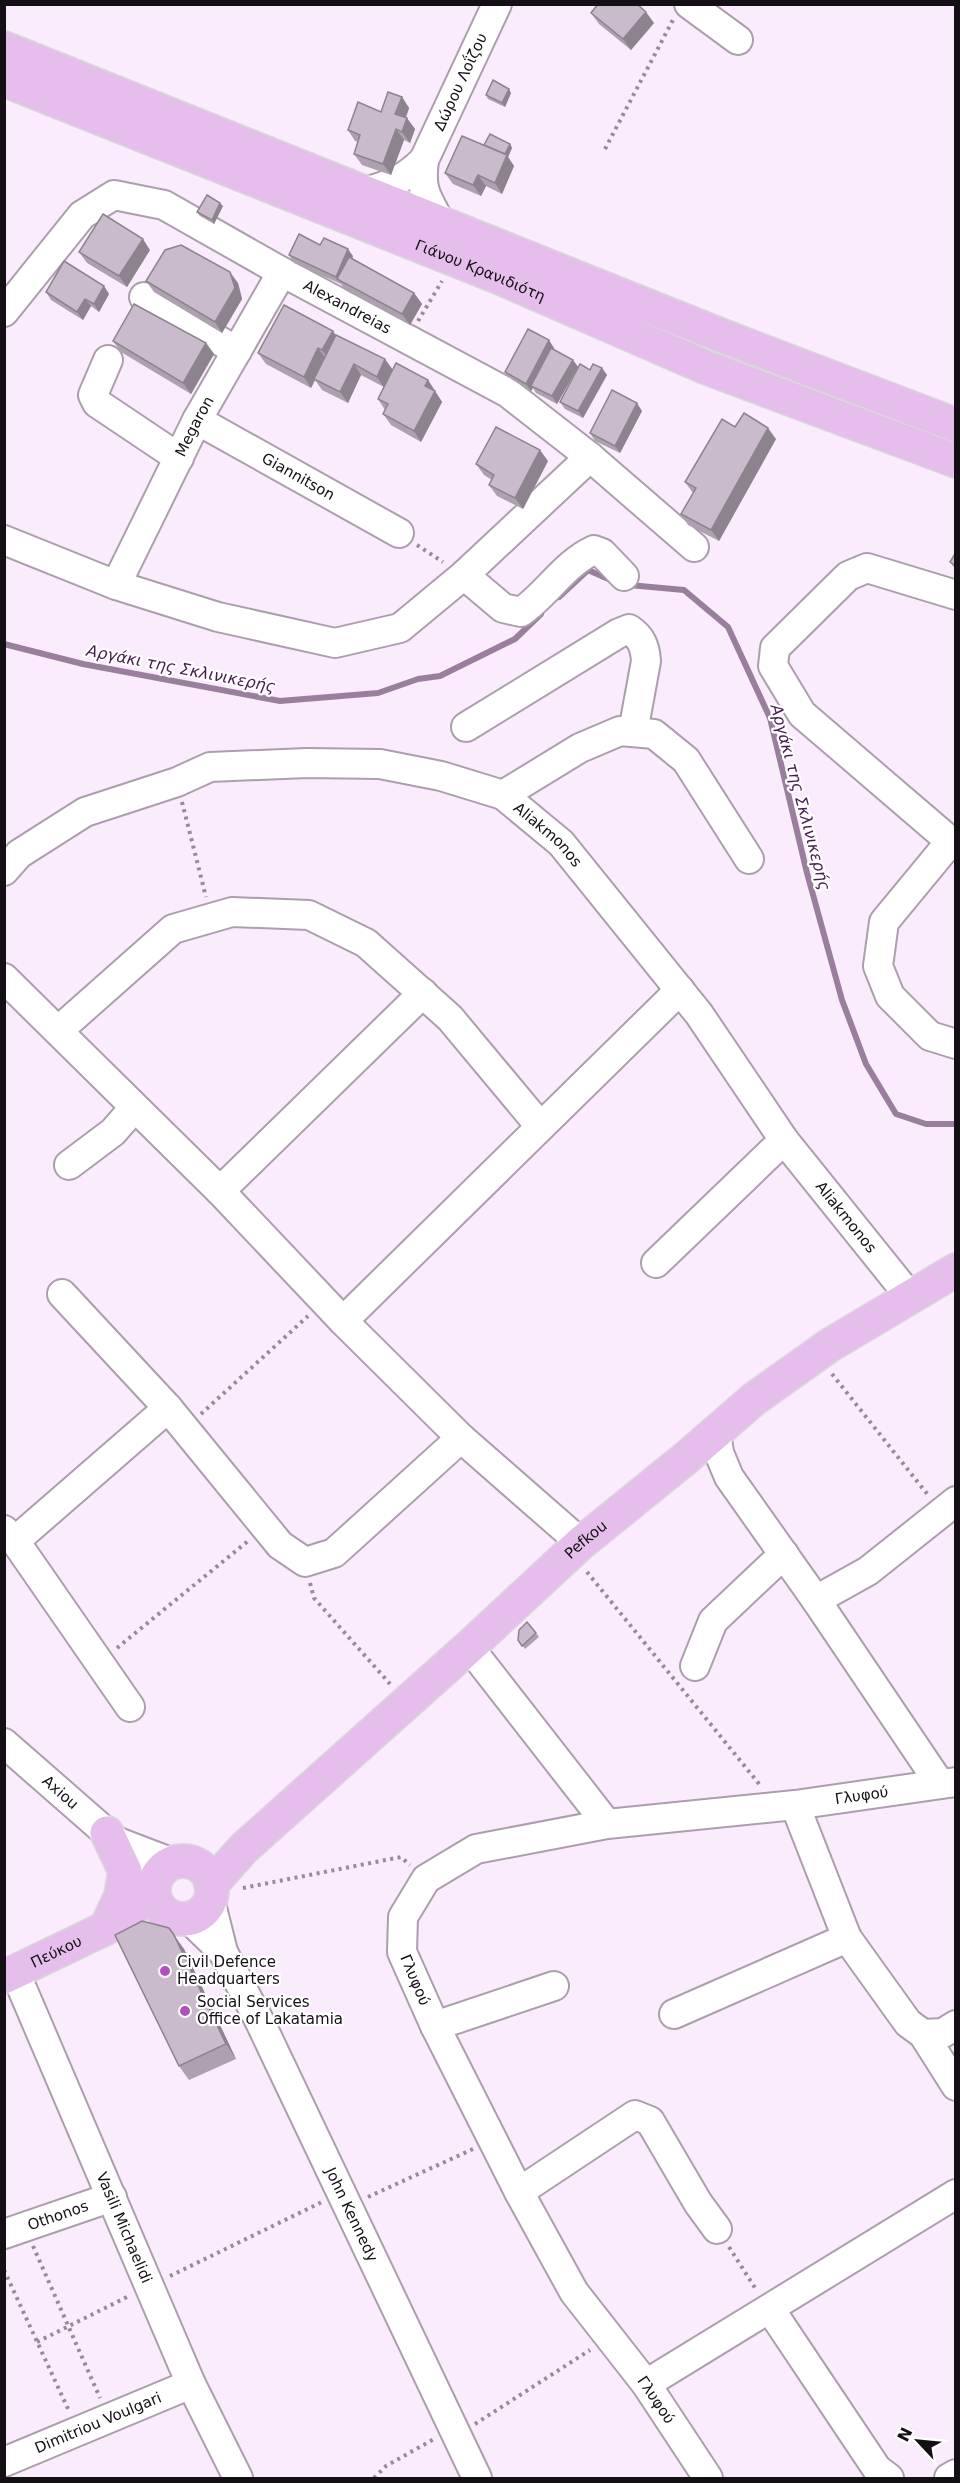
<svg xmlns="http://www.w3.org/2000/svg" width="960" height="2483" viewBox="0 0 960 2483" font-family="'DejaVu Sans',sans-serif">
	<style>
		.lines { fill: none; stroke-linecap: round; stroke-linejoin: round }
		.stream { stroke: #9a7e9e; stroke-width: 6 }
		.minor-casing { stroke: #ac9ead; stroke-width: 32 }
		.major-casing { stroke: #d9d9da; stroke-width: 36 }
		.path { stroke: #968b97; stroke-width: 4; stroke-dasharray: 3 4.5; stroke-linecap: butt }
		.minor { stroke: #fff; stroke-width: 28 }
		.major { stroke: #e6beec; stroke-width: 33 }
		.wall { fill: #ada1af }
		.shaded-wall { fill: #8d838e }
		.building { fill: #c9bbcb; stroke: #8d838e; stroke-width: 1.5 }
		.poi-dot { fill: #ae51bc; stroke: #fff; stroke-width: 2 }
		.labels { text-anchor: middle; stroke-width: 4.5; stroke-linejoin: round; paint-order: stroke }
		.street-label { font-size: 15px; fill: #140f15; stroke: #fff }
		.poi-label { font-size: 15px; fill: #140f15; stroke: #fff; text-anchor: start }
		.water-label { font-size: 16px; font-style: italic; fill: #481c4f; stroke: #fff }
	</style>
	<rect width="100%" height="100%" fill="#fbecfd"/>
	<g class="lines">
		<g class="stream">
			<path d="M629 585 684 590 728 627 770 718 807 873 842 1000 866 1064 896 1114 926 1124H956"/>
			<path d="M559 597 588 570 613 581"/>
			<path d="M4 644 83 664 280 701 378 693 418 679 440 676 515 639 541 614"/>
		</g>
		<defs>
			<g id="minor">
				<path d="M689 4 738 40"/>
				<path d="M365 192C392 184 405 179 424 160"/>
				<path id="s1" d="M440 222C426 196 420 190 424 160L497 4"/>
				<path d="M144 297 237 351"/>
				<path id="s2" d="M4 312 82 215 114 195 164 205 282 272 508 393 590 457 694 547"/>
				<path d="M108 360 93 395 97 403 179 458"/>
				<path id="s3" d="M197 420 399 533"/>
				<path d="M4 540 116 585 218 617 335 643 400 628 464 575 590 457"/>
				<path d="M464 575 503 608 521 612C547 594 565 563 594 550L602 553 624 576"/>
				<path id="s4" d="M116 585 197 420 282 272"/>
				<path d="M956 595 867 568 848 576 775 648 773 666 802 714 956 846"/>
				<path d="M466 727 619 633 629 629C641 637 645 646 646 661L633 732"/>
				<path d="M503 795 580 748 620 731 654 734 686 760 749 859"/>
				<path d="M950 842 884 922 878 966 890 996 930 1036 956 1044"/>
				<path id="s5" d="M4 871 19 854 85 812 177 782 210 767 307 763 380 764 441 776 503 795 561 843 699 1014 784 1140 911 1298"/>
				<path d="M4 978 220 1191 343 1321 461 1438 581 1543"/>
				<path d="M59 1030 173 929 232 912 309 915 366 943 450 1018 540 1126"/>
				<path d="M69 1165 113 1132 134 1108"/>
				<path d="M220 1191 423 993"/>
				<path d="M656 1263 784 1140"/>
				<path d="M62 1294 168 1408 280 1545 305 1562 334 1553 461 1438"/>
				<path d="M343 1321 680 990"/>
				<path d="M716 1431 719 1453 729 1477 816 1600 940 1784"/>
				<path d="M4 1530 15 1541 130 1707"/>
				<path d="M15 1541 168 1408"/>
				<path d="M816 1600 868 1571 956 1501"/>
				<path d="M469 1647 607 1824"/>
				<path d="M695 1666 713 1621 784 1554"/>
				<path id="s6" d="M4 1743 116 1841 154 1889"/>
				<path d="M795 1805 847 1938 908 2023 923 2034 956 2086"/>
				<path d="M118 1842 173 1863"/>
				<path id="s7" d="M210 1900 223 1952 260 2022 477 2478"/>
				<path d="M188 1918 223 1952"/>
				<path id="s8" d="M15 1972 191 2384 238 2478"/>
				<path d="M674 2014 847 1938"/>
				<path d="M435 2026 554 1986"/>
				<path d="M923 2034 943 2033 956 2025"/>
				<path d="M519 2192 635 2115 650 2121 698 2203 717 2229"/>
				<path id="s9" d="M4 2234 112 2197"/>
				<path d="M770 2309 877 2469 889 2478"/>
				<path d="M646 2384 956 2194"/>
				<path id="s10" d="M4 2462 191 2384"/>
				<path id="s11" d="M708 2478 646 2384 574 2292 519 2192 435 2026 402 1952 403 1917 426 1879 476 1849 607 1824 795 1805 956 1782"/>
				<path d="M949 2478 956 2474"/>
			</g>
			<g id="major">
				<path d="M4 48 723 336 956 425"/>
				<path id="s12" d="M4 80 498 277 707 368 956 461"/>
				<circle cx="183" cy="1890" r="29"/>
				<path id="s13" d="M211 1885 244 1848 469 1647 581 1543 686 1458 754 1399 830 1345 956 1270"/>
				<path d="M106 1928 121 1896 125 1871 107 1833"/>
				<path id="s14" d="M4 1977 106 1928 154 1893"/>
			</g>
		</defs>
		<use href="#minor" class="minor-casing"/>
		<use href="#major" class="major-casing"/>
		<g class="path">
			<path d="M605 149 674 18"/>
			<path d="M418 321 442 281"/>
			<path d="M417 545 443 562"/>
			<path d="M182 802 206 897"/>
			<path d="M832 1374 928 1495"/>
			<path d="M201 1414 308 1316"/>
			<path d="M587 1572 760 1785"/>
			<path d="M310 1583 314 1598 390 1684"/>
			<path d="M117 1648 248 1541"/>
			<path d="M243 1888 401 1857 410 1865"/>
			<path d="M368 2197 473 2149"/>
			<path d="M33 2246 100 2398"/>
			<path d="M729 2247 757 2291"/>
			<path d="M4 2270 69 2411"/>
			<path d="M170 2276 322 2202"/>
			<path d="M37 2342 131 2295"/>
			<path d="M475 2424 590 2350"/>
			<path d="M374 2478 386 2466 434 2439"/>
		</g>
		<use href="#minor" class="minor"/>
		<use href="#major" class="major"/>
	</g>
	<g class="wall">
		<path d="M591 13 654 23 631 50 599 24Z"/>
		<path d="M511 93 505 107 488 99 486 95Z"/>
		<path d="M402 97 409 108 406 118 415 129 410 143 404 140 391 175 362 165 354 154 358 142 355 141 348 130 381 112Z"/>
		<path d="M510 144 512 148 508 157 514 166 502 194 486 186 481 196 453 184 445 173 484 145Z"/>
		<path d="M223 206 214 224 200 216 197 212Z"/>
		<path d="M320 245 353 256 352 259 414 293 422 304 410 325 345 290 341 284 294 263 289 255Z"/>
		<path d="M150 250 127 287 87 263 79 252Z"/>
		<path d="M146 281 238 283 242 299 222 333 154 292Z"/>
		<path d="M104 286 109 294 99 312 91 306 83 320 51 300 46 292Z"/>
		<path d="M336 335 393 370 428 380 442 402 421 442 391 425 383 414 385 410 378 399 384 387 361 375 348 403 322 390 315 380 311 388 266 364 258 353Z"/>
		<path d="M113 341 206 343 214 354 191 394 121 352Z"/>
		<path d="M554 348 553 349 573 360 578 367 557 404 536 393 533 388 531 391 511 379 505 372Z"/>
		<path d="M602 368 607 375 583 418 565 409 560 402 590 370Z"/>
		<path d="M642 411 620 453 595 441 590 433Z"/>
		<path d="M735 427 776 439 719 541 688 525 681 514 693 493 685 482Z"/>
		<path d="M548 461 523 509 497 496 489 485 492 480 484 475 476 464Z"/>
		<path d="M956 552V570L950 562Z"/>
		<path d="M536 1633 539 1637 525 1649 518 1640Z"/>
		<path d="M184 1949 236 2059 189 2080 179 2066Z"/>
	</g>
	<g class="shaded-wall">
		<path d="M646 12 654 23 631 50 623 39Z"/>
		<path d="M509 89 511 93 505 107 502 103Z"/>
		<path d="M402 97 409 108 403 125 395 114Z"/>
		<path d="M407 118 415 129 410 143 402 132Z"/>
		<path d="M396 129 404 140 391 175 383 164Z"/>
		<path d="M510 144 512 148 508 157 514 166 502 194 495 183 503 158Z"/>
		<path d="M478 175 486 186 481 196 473 185Z"/>
		<path d="M220 203 223 206 214 224 212 220Z"/>
		<path d="M143 239 150 250 127 287 119 276Z"/>
		<path d="M348 249 353 256 342 281 337 279 341 284 336 277Z"/>
		<path d="M230 272 238 283 242 299 222 333 215 322Z"/>
		<path d="M104 286 109 294 99 312 94 304Z"/>
		<path d="M414 293 422 304 410 325 402 314Z"/>
		<path d="M85 299 91 306 83 320 77 312Z"/>
		<path d="M333 331 341 342 330 361 322 350Z"/>
		<path d="M549 340 554 348 533 387 531 386 533 388 531 391 526 384Z"/>
		<path d="M206 343 214 354 191 394 183 383Z"/>
		<path d="M318 348 326 359 314 379 315 380 311 388 304 377Z"/>
		<path d="M385 359 393 370 384 388 377 377Z"/>
		<path d="M573 360 578 367 557 404 552 396Z"/>
		<path d="M354 364 361 375 348 403 340 392Z"/>
		<path d="M602 368 607 375 583 418 578 411Z"/>
		<path d="M428 380 442 402 421 442 414 431 425 386Z"/>
		<path d="M637 403 642 411 620 453 615 446Z"/>
		<path d="M768 428 776 439 719 541 711 530Z"/>
		<path d="M540 450 548 461 523 509 515 498Z"/>
		<path d="M174 1935 184 1949 236 2059 226 2044Z"/>
	</g>
	<g class="building">
		<path d="M598 4H637L646 12 623 39 591 13Z"/>
		<path d="M493 80 509 89 502 103 486 95Z"/>
		<path d="M388 92 402 97 395 114 407 118 402 132 396 129 383 164 354 154 360 135 348 130 358 102 381 112Z"/>
		<path d="M490 134 510 144 505 154 484 145Z"/>
		<path d="M462 136 507 155 495 183 478 175 473 185 445 173Z"/>
		<path d="M207 195 220 203 212 220 197 212Z"/>
		<path d="M103 214 143 239 119 276 79 252Z"/>
		<path d="M299 234 320 245 324 238 348 249 336 277 289 255Z"/>
		<path d="M181 245 230 272 235 288 215 322 146 281 165 250Z"/>
		<path d="M349 257 414 293 402 314 337 279Z"/>
		<path d="M64 261 104 286 94 304 85 299 77 312 46 292Z"/>
		<path d="M134 304 206 343 183 383 113 341Z"/>
		<path d="M284 305 333 331 322 350 318 348 304 377 258 353Z"/>
		<path d="M528 329 549 340 526 384 505 372Z"/>
		<path d="M336 335 385 359 377 377 354 364 340 392 314 379Z"/>
		<path d="M551 348 573 360 552 396 531 386Z"/>
		<path d="M396 363 428 380 425 386 435 391 414 431 383 414 388 404 378 399Z"/>
		<path d="M580 364 590 370 593 364 602 368 578 411 560 402Z"/>
		<path d="M612 390 637 403 615 446 590 433Z"/>
		<path d="M744 413 768 428 711 530 681 514 696 488 685 482 722 419 735 427Z"/>
		<path d="M496 427 540 450 515 498 489 485 494 475 476 464Z"/>
		<path d="M956 552V566L950 562Z"/>
		<path d="M527 1622 536 1633 522 1646 518 1640 519 1630Z"/>
		<path d="M142 1921 169 1928 174 1935 226 2044 179 2066 115 1935Z"/>
	</g>
	<g class="poi-dot">
		<circle cx="165" cy="1971" r="6"/>
		<circle cx="185" cy="2011" r="6"/>
	</g>
	<g class="labels">
		<g class="street-label">
			<text dy="5" stroke="none"><textPath href="#s1" startOffset="152">Δώρου Λοΐζου</textPath></text>
			<text dy="5" stroke="none"><textPath href="#s12" startOffset="513">Γιάνου Κρανιδιότη</textPath></text>
			<text dy="5" stroke="none"><textPath href="#s2" startOffset="423">Alexandreias</textPath></text>
			<text dy="5" stroke="none"><textPath href="#s4" startOffset="177">Megaron</textPath></text>
			<text dy="5" stroke="none"><textPath href="#s3" startOffset="116">Giannitson</textPath></text>
			<text dy="5" stroke="none"><textPath href="#s5" startOffset="591">Aliakmonos</textPath></text>
			<text dy="5" stroke="none"><textPath href="#s5" startOffset="1077">Aliakmonos</textPath></text>
			<text dy="5" stroke="none"><textPath href="#s13" startOffset="510">Pefkou</textPath></text>
			<text dy="5" stroke="none"><textPath href="#s6" startOffset="75">Axiou</textPath></text>
			<text dy="5" stroke="none"><textPath href="#s11" startOffset="1138">Γλυφού</textPath></text>
			<text dy="5" stroke="none"><textPath href="#s14" startOffset="58">Πεύκου</textPath></text>
			<text transform="translate(415 1980) rotate(67)" y="5">Γλυφού</text>
			<text dy="5" stroke="none"><textPath href="#s7" startOffset="346">John Kennedy</textPath></text>
			<text dy="5" stroke="none"><textPath href="#s9" startOffset="57">Othonos</textPath></text>
			<text dy="5" stroke="none"><textPath href="#s8" startOffset="278">Vasili Michaelidi</textPath></text>
			<text transform="translate(656 2400) rotate(56)" y="5">Γλυφού</text>
			<text dy="5" stroke="none"><textPath href="#s10" startOffset="102">Dimitriou Voulgari</textPath></text>
		</g>
		<g class="poi-label">
			<text x="177" y="1967">Civil Defence<tspan x="177" dy="17">Headquarters</tspan></text>
			<text x="197" y="2007">Social Services<tspan x="197" dy="17">Office of Lakatamia</tspan></text>
		</g>
		<g class="water-label">
			<text transform="translate(181 668) rotate(11)" y="6">Αργάκι της Σκλινικερής</text>
			<text transform="translate(801 797) rotate(75)" y="6">Αργάκι της Σκλινικερής</text>
		</g>
	</g>
	<rect width="960" height="2483" fill="none" stroke="#140f15" stroke-width="12"/>
	<g transform="translate(918 2441) rotate(296)" stroke="#ffffff" stroke-width="4.5" paint-order="stroke">
	<path d="M0-4.5L10 22L0 15L-10 22Z" fill="#140f15"/>
	<text y="-9" font-size="16" font-weight="bold" text-anchor="middle" fill="#140f15">N</text>
	</g>
</svg>
